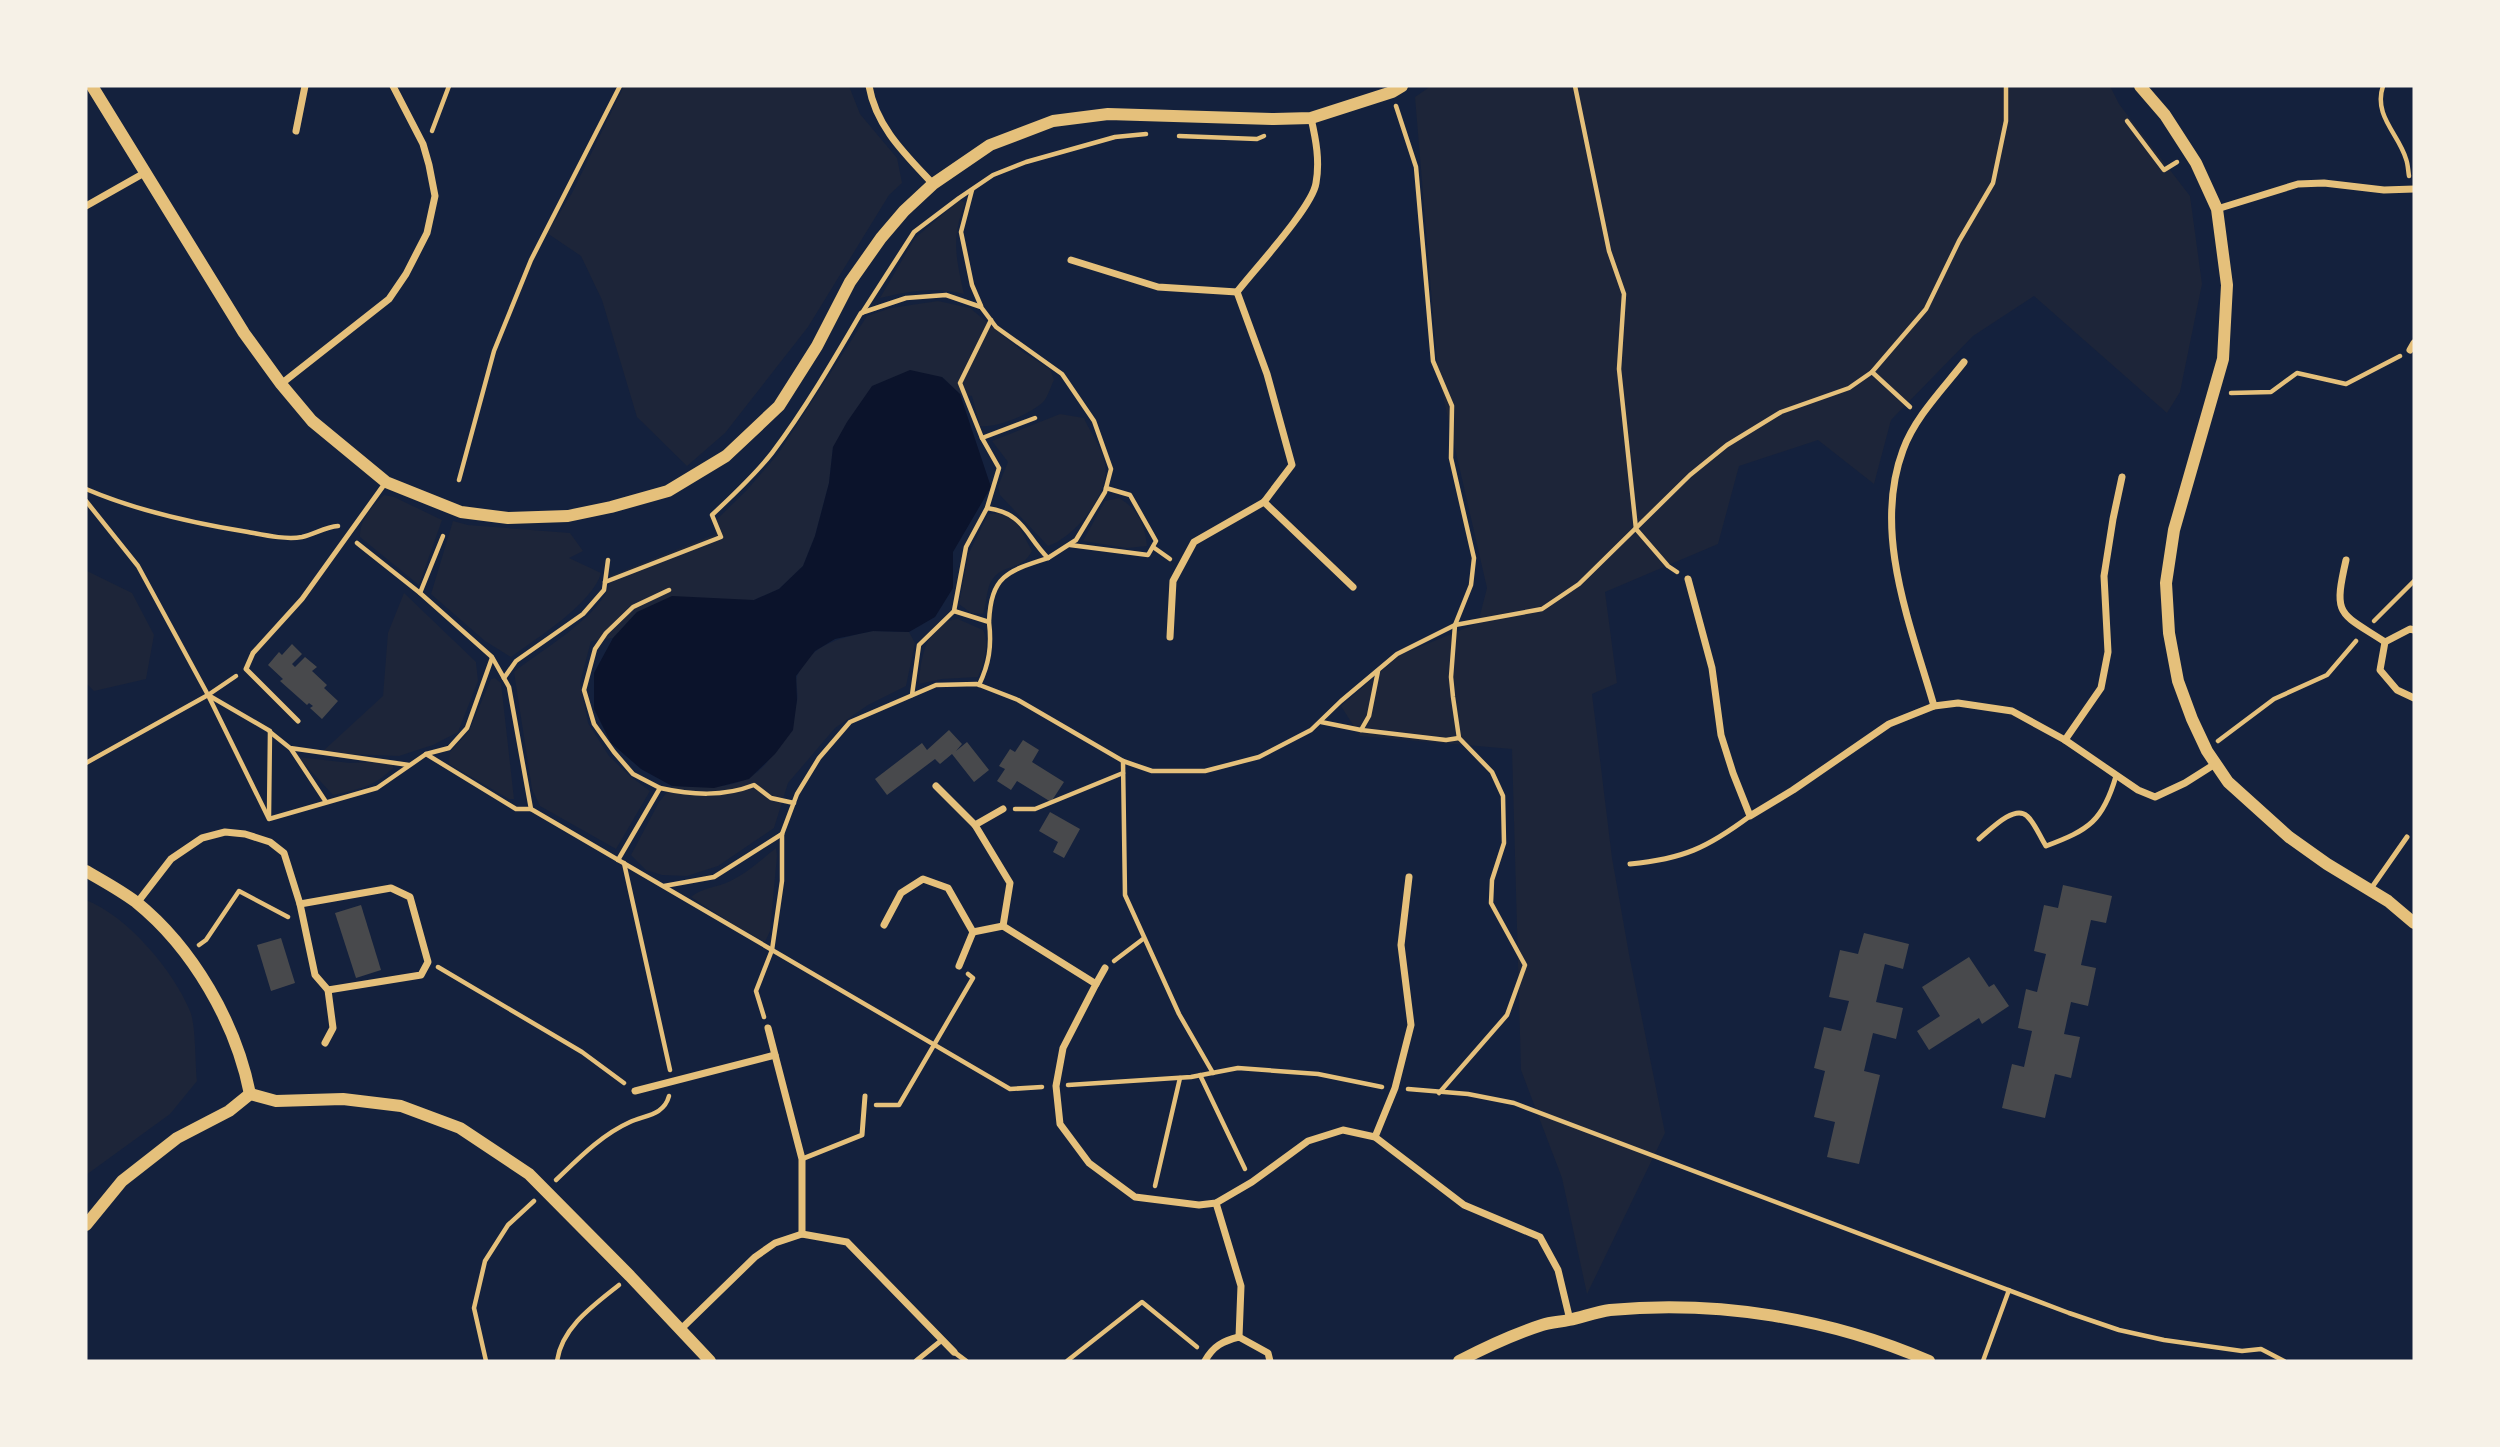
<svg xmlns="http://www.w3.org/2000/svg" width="2500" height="1447" viewBox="0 0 2500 1447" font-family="Manrope,sans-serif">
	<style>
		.green { fill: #1d2539 }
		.water { fill: #0b132b }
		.building { fill: #48494c }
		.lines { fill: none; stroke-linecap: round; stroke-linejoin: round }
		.path { stroke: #e5c07b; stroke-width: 4.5 }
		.service { stroke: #e5c07b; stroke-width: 5 }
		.minor { stroke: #e5c07b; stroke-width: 7 }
		.tertiary { stroke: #e5c07b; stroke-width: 12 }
	</style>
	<rect width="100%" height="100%" fill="#14213d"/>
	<g class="green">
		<path d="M624 86H849L860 114 897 158 902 183 889 195 808 327 725 433 687 466 637 417 602 300 581 256 547 233 572 193Z"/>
		<path d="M1431 86H2110L2119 104 2190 196 2202 284 2180 392 2167 413 2034 296 1973 336 1891 420 1874 484 1818 440 1739 466 1718 544 1605 592 1617 683 1592 694 1612 858 1629 954 1665 1133 1587 1294 1562 1178 1521 1070 1512 749 1360 736 1341 706 1400 655 1478 623 1487 588 1438 374 1415 97Z"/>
		<path d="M960 200 965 203C951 239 956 257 964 294 934 286 909 291 880 298L915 238Z"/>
		<path d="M938 301 970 308 1023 352 1050 369 1054 380C1051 386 1048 396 1044 401 1033 413 996 429 980 426L972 396 960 394 942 377 833 447 829 483 815 536 803 566 779 589 754 600H722L637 612 613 638 591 641 580 683 588 723 609 756 630 776 650 791 616 849 540 806 532 789 514 672C538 652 613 610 610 576L716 534 713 523 746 491 778 454 867 316 891 308Z"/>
		<path d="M1060 414 1084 418C1090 432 1103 449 1105 464 1111 493 1074 538 1048 546L1000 495 998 486 1008 462 992 441Z"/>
		<path d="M384 495 394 497 442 520 419 585 360 537C359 520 372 507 384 495Z"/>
		<path d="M1119 498C1138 509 1145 525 1147 546L1127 548 1083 541 1105 501Z"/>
		<path d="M1002 513 1016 521 1032 551C1021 571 1008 563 995 576 985 587 988 600 983 614L971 613 959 604 968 555 988 514Z"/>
		<path d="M453 521 468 525 570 533 583 551 569 558 601 573C593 603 537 638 511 657L485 641 431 594Z"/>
		<path d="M87 571 132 593 154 635 146 679 94 691 86 683Z"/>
		<path d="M404 593 476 662 478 681 458 732 433 745 399 756 321 753 383 696 388 633Z"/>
		<path d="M958 619 983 630C990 645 984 662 978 677L942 679 919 684C920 659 927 621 958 619Z"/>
		<path d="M873 631 909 632 915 643 906 686 868 705 835 728 788 783 774 828 718 866 687 876 662 875 646 870 631 855 659 802 672 786C728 789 761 789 785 731 789 721 795 711 797 701 799 692 794 682 798 674 812 643 843 637 873 631Z"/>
		<path d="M495 678 501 683 514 799H509L449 764 450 752 469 731 491 679Z"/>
		<path d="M298 757 350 763 393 761V768C374 787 359 789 333 795Z"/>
		<path d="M776 848 777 856 770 931 765 942 734 925 691 897C702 888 713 888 726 883 748 873 758 862 776 848Z"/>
		<path d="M86 900C127 916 173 970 190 1011 196 1025 195 1063 197 1081L170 1114 86 1175Z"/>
	</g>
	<path class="water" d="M910 370 942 377 960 394 991 487 953 552V588L935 617 909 632 873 631 835 639 815 651 796 676 797 700 793 730 775 754 749 779 714 788 672 786 641 769 611 743 594 709V673L613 638 637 612 672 596 754 600 779 589 803 566 815 536 829 483 833 447 847 422 872 386Z"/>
	<g class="building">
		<path d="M292 644 302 654 292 664 295 667 305 657 317 667 312 671 327 685 324 688 338 701 322 719 310 708 313 706 309 703 307 705 280 681 283 679 268 665 279 652 282 655Z"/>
		<path d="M949 730 962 744 956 751 967 742 989 770 974 782 952 754 940 764 935 759 887 795 875 779 922 743 927 750Z"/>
		<path d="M1023 740 1039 750 1032 762 1064 782 1051 802 1017 781 1011 790 997 781 1005 769 999 766 1010 749 1015 752Z"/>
		<path d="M1050 812 1080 829 1064 858 1053 852 1058 842 1039 831Z"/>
		<path d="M2063 885 2112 896 2106 923 2091 920 2081 965 2096 968 2088 1006 2071 1002 2064 1034 2080 1037 2071 1078 2055 1074 2045 1118 2002 1108 2012 1064 2024 1067 2032 1031 2018 1028 2026 989 2037 992 2046 954 2034 951 2044 905 2058 908Z"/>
		<path d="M361 905 381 970 356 978 335 913Z"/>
		<path d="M1864 933 1909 944 1903 969 1885 964 1876 1002 1903 1008 1896 1039 1873 1033 1864 1071 1880 1075 1859 1164 1827 1157 1835 1122 1814 1117 1825 1071 1814 1068 1824 1027 1841 1031 1849 1001 1829 997 1840 950 1858 954Z"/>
		<path d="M281 938 295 983 271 991 257 945Z"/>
		<path d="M1969 957 1989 987 1994 984 2009 1006 1982 1024 1979 1018 1929 1050 1917 1031 1940 1016 1922 987Z"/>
	</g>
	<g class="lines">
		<g class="path">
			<path d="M1575 86 1609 251 1624 294 1619 369 1636 529 1668 566 1677 572"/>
			<path d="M2383 86C2373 116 2399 134 2406 159 2408 164 2408 170 2409 176"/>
			<path d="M1396 106 1416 167 1433 361 1452 406 1451 458 1474 558 1471 585 1455 625 1451 677 1453 697 1459 738 1492 772 1503 796 1504 843 1492 880 1491 903 1525 965 1507 1015 1439 1093"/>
			<path d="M2127 121 2164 170 2177 162"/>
			<path d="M432 131 449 86"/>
			<path d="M1179 136 1257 139 1264 136"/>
			<path d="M972 190 961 232 972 285 981 306"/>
			<path d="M862 313 914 232 959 198 993 175 1026 162 1115 137 1146 134"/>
			<path d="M1872 372 1910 407"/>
			<path d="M2231 393 2271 392 2297 373 2346 384 2400 356"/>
			<path d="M982 438 1035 418"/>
			<path d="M459 480 494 351 531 260 620 86"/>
			<path d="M86 489C137 511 192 523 248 532 264 535 286 540 302 537 315 534 325 527 338 526"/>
			<path d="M86 501 138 566 208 695 269 819 377 788 426 754 449 748 467 728 492 658"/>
			<path d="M357 543 420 593 492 657 509 687 531 809 1010 1089 1042 1087"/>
			<path d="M1070 545 1148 555 1156 541 1130 495 1106 488"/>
			<path d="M1153 547 1170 559"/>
			<path d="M605 582 721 537 712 515C733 495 754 476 772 453 805 409 833 361 861 313L906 298 946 295 981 307 996 327 1062 374 1094 421 1111 469 1105 492 1076 540 1048 558C1025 535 1024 513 987 508"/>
			<path d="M420 593 443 536"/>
			<path d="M954 611 989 622C992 646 989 664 979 685"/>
			<path d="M2374 621 2414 581"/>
			<path d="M989 622C991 576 1007 571 1048 558"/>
			<path d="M504 678 516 661 583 614 604 590 608 560"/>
			<path d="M208 695 236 676"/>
			<path d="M912 695 919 645 954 611 966 547 987 508 999 468 982 438 960 383 991 320"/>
			<path d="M1321 722 1361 730 1446 740 1459 738"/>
			<path d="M1361 730 1369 716 1378 671"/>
			<path d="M270 732 290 748 409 765"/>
			<path d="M2218 741 2274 699 2327 675 2356 641"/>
			<path d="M291 749 326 802"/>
			<path d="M426 754 516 809H531"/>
			<path d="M1123 761 1125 895 1179 1014 1213 1073"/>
			<path d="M86 763 208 695 270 731 269 816"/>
			<path d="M660 788C692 795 723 797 754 785L771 798 794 803"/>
			<path d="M1015 809H1035L1123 773"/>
			<path d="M618 860 660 788 633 774 614 752 594 724 584 690 595 649 606 633 633 607 669 590"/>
			<path d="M624 863 670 1070"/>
			<path d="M664 886 714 877 782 834"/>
			<path d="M199 945 206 940 239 891 288 917"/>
			<path d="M1114 961 1143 939"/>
			<path d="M438 967 582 1052 624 1083"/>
			<path d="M764 1017 756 991 772 950 782 881V834L797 794 819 758 850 722 936 685 977 684 1018 700 1123 761 1152 771H1205L1259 757 1311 730 1341 701 1397 654 1455 625 1542 609 1579 584 1690 475 1727 445 1781 412 1849 388 1872 372 1926 309 1959 241 1993 183 2006 121V86"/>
			<path d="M1200 1075 1245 1169"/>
			<path d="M1068 1085 1191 1077 1238 1068 1318 1074 1382 1087"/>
			<path d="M1408 1089 1468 1094 1514 1103 2069 1313 2119 1330 2164 1340 2242 1351 2261 1349 2284 1361"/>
			<path d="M876 1105H899L973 978 968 974"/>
			<path d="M556 1180C578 1159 601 1135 630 1122 646 1115 664 1115 669 1096"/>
			<path d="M1155 1186 1180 1078"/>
			<path d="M486 1361 474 1308 485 1261 508 1225 534 1201"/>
			<path d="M557 1361C562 1327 594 1305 619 1285"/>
			<path d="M1067 1361 1142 1302 1197 1347"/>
			<path d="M1983 1361 2009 1290"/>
		</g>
		<g class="service">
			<path d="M298 721 246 669 253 653 302 599 386 482"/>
			<path d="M1979 839C1989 831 2014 804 2027 816 2035 823 2040 837 2046 846 2089 830 2103 821 2116 776"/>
			<path d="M1630 864C1683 859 1707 848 1750 816"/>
			<path d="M2370 890 2407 837"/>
			<path d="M802 1159 862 1135 865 1096"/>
			<path d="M954 1352 966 1361"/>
			<path d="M916 1361 942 1340"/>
		</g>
		<g class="minor">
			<path d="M869 86C876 127 906 155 933 184"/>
			<path d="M296 131 305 86"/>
			<path d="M86 206 146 172"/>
			<path d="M2217 209 2298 184 2324 183 2384 190 2414 189"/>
			<path d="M1071 260 1158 287 1237 292"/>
			<path d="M2410 350 2414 343"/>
			<path d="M281 384 389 299 406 274 427 233 435 196 429 165 423 144 393 86"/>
			<path d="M1264 502 1353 587"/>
			<path d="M2346 560C2333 617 2339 612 2385 642"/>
			<path d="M1688 579 1712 668 1721 735 1733 773 1750 816 1793 790 1889 724 1934 706 1958 703 2012 711 2065 740 2138 790 2155 797 2185 783 2215 764"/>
			<path d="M2414 630 2410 629 2385 642 2380 670 2397 690 2414 698"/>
			<path d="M1170 637 1173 581 1194 542 1264 502 1292 465 1267 374 1237 292C1255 269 1313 206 1316 183 1320 161 1316 140 1311 118"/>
			<path d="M1934 706C1911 626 1872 533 1903 450 1915 417 1943 389 1964 362"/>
			<path d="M2065 740 2101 688 2108 652 2104 576 2113 519 2122 477"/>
			<path d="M936 786 975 825 1010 883 1003 926 1096 984 1063 1048 1056 1086 1060 1124 1089 1163 1135 1197 1199 1205 1216 1203 1252 1182 1308 1141 1343 1130 1375 1137 1464 1205 1540 1237 1558 1270 1570 1320"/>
			<path d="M975 825 1003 809"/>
			<path d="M137 903 171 859 202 838 225 832 245 834 270 842 284 853 300 904 315 975 328 990 333 1028 325 1043"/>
			<path d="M300 904 391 888 410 897 428 962 421 975 328 990"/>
			<path d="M884 925 901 893 923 879 948 888 973 932 1003 926"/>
			<path d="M959 966 973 932"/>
			<path d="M1096 984 1105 968"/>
			<path d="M768 1028 802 1159V1234"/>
			<path d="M635 1091 775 1055"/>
			<path d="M1375 1137 1395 1088 1411 1025 1401 945 1409 877"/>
			<path d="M1216 1203 1241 1286 1239 1337"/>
			<path d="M681 1329 755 1257 775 1243 802 1234 847 1242 954 1352"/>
			<path d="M1205 1361C1213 1346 1223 1341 1239 1337L1268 1353 1270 1361"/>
		</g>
		<g class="tertiary">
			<path d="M92 86 244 333 281 384 312 421 386 482 461 512 508 518 568 516 611 507 668 491 726 456 779 406 817 346 850 282 881 238 904 211 933 184 990 145 1053 121 1108 114 1274 119 1311 118 1392 92 1402 86"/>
			<path d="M2140 86 2165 115 2196 163 2217 209 2227 285 2223 359 2174 530 2166 583 2169 633 2178 681 2192 719 2207 751 2228 782 2289 837 2327 864 2388 901 2414 923"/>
			<path d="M86 871C103 881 120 890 136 902 193 948 236 1023 250 1094"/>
			<path d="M86 1225 122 1181 177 1138 229 1111 250 1094 276 1101 343 1099 401 1106 460 1128 529 1174 630 1276 710 1361"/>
			<path d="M1459 1361C1486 1347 1514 1334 1542 1325 1551 1322 1560 1322 1569 1320 1583 1317 1596 1312 1610 1310 1718 1300 1830 1318 1929 1361"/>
		</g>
	</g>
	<rect width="2500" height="1447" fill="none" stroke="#f6f1e7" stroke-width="175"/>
</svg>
